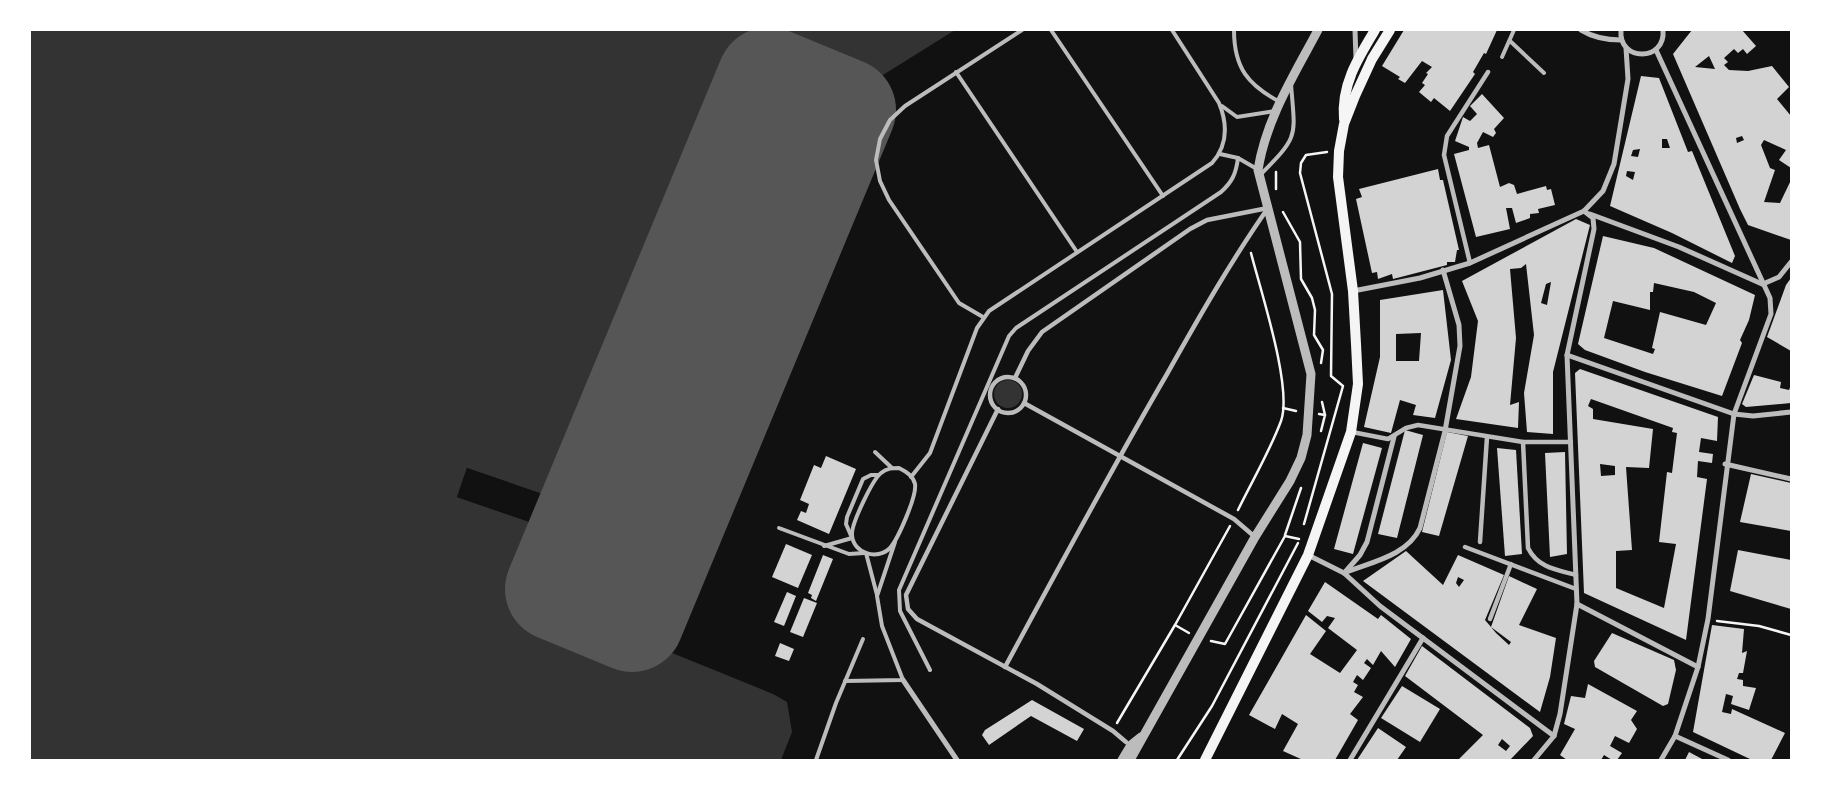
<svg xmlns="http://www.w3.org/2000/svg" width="1821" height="790" viewBox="0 0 1821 790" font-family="Ubuntu,sans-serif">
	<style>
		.water { fill: #333 }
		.pier { fill: #111 }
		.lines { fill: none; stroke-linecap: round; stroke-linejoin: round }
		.runway { stroke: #565656; stroke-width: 104 }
		.building { fill: #d3d3d3; fill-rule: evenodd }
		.path { stroke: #f5f5f5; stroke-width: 2.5 }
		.service { stroke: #bcbcbc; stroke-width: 4 }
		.pedestrian { stroke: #bcbcbc; stroke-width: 4.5 }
		.minor { stroke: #bcbcbc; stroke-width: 5 }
		.tertiary { stroke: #bcbcbc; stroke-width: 9 }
		.secondary { stroke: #f5f5f5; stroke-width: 10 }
	</style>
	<rect width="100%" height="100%" fill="#111"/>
	<g class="water">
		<path d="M955 30 851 95 767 62 761 65 577 506 467 468 457 497 567 535 541 596 544 601 773 694 787 702 792 732 781 760H30V31Z"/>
		<circle cx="1008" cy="394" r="14"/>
	</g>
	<path class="pier" d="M467 468 577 506 576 508 469 471 460 496 567 533V535L457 497Z"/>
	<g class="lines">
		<path class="runway" d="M769 79 844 110 632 620 557 589Z"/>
	</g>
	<g class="building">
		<path d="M1404 30H1497L1486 54 1484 53 1473 72 1475 74 1450 111 1434 98 1431 102 1419 92 1425 85 1422 83 1428 74 1426 73 1432 67 1422 61 1405 83 1398 79 1400 77 1382 66Z"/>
		<path d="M1692 30H1742L1756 46 1747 54 1743 49 1738 53 1734 49 1724 58 1728 62 1724 65 1729 70 1748 71 1772 66 1789 87 1777 99 1791 116V168L1779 160 1786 150 1764 140 1761 145 1770 168 1775 170 1764 202 1780 203 1791 180V240L1748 225 1740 209 1673 54ZM1709 56 1715 69 1695 67ZM1742 136 1744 140 1737 143 1736 138Z"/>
		<path d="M1641 76 1659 78 1688 152 1692 151 1735 256 1732 263 1672 233 1610 206ZM1662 139H1667L1670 148H1662ZM1640 149 1638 157 1631 156 1633 150ZM1627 171 1635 172 1633 180 1626 176Z"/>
		<path d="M1482 94 1504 118 1494 129 1496 133 1493 137 1483 132 1477 143 1478 148 1489 145 1500 187 1509 183 1514 185 1517 194 1546 186 1547 190 1551 189 1555 205 1538 209 1539 213 1530 214V218L1516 223 1512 208H1506L1510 229 1476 237 1454 154 1469 150V147L1455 141 1463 117 1470 121 1477 114 1470 106Z"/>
		<path d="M1438 169 1440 180H1443L1459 250H1457L1455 262H1447V265L1393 279 1392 274 1378 279 1377 272 1372 273 1356 199 1362 197 1359 189Z"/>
		<path d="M1576 219 1590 225 1553 372V434L1527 432 1524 393 1534 335 1526 264 1521 268 1510 269 1516 338 1510 405 1519 402 1518 428 1456 419 1471 377 1478 321 1462 281ZM1551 282 1547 305 1541 303 1546 284Z"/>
		<path d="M1603 236 1654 248 1755 295 1749 320 1740 340 1742 343 1722 396 1645 372 1585 350 1578 344ZM1654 283 1694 292 1716 303 1706 325 1660 312 1652 348 1655 349 1653 354 1604 338 1613 301 1650 310V292H1653Z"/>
		<path d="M1791 278V351L1767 337 1786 285Z"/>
		<path d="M1443 290 1451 360 1435 418 1413 415 1416 405 1400 400 1391 433 1364 427 1380 357V300ZM1421 333 1419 361H1396V334Z"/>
		<path d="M1580 369 1718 417 1717 441 1701 438 1699 452 1713 454 1712 463 1698 461 1697 477 1707 479 1686 640 1584 593 1575 373ZM1591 399 1673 428 1672 432 1677 433 1672 473 1667 472 1659 542 1676 544 1664 608 1616 588V551L1632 550 1626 467 1649 468 1653 429 1593 419V409L1588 406ZM1600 464 1615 466V475L1601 476Z"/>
		<path d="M1754 375 1781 382 1780 388 1789 390 1791 385V403L1746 407 1742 404Z"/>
		<path d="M1405 430 1423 435 1397 538 1378 534Z"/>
		<path d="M1447 432 1468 436 1439 536 1422 532Z"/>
		<path d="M1363 443 1382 448 1353 554 1334 549Z"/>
		<path d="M1497 448 1516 450 1522 554 1505 556Z"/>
		<path d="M1565 452 1567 554 1550 557 1545 453Z"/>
		<path d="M826 456 856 469 829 534 797 520 801 511 806 513 809 504 800 500 814 465 821 468Z"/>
		<path d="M1751 474 1791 483V531L1740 522Z"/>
		<path d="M786 544 812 555 798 588 772 577Z"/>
		<path d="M1738 550 1791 560V609L1730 591Z"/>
		<path d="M1406 551 1443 585 1458 555 1504 575 1485 620 1491 627 1509 576 1537 589 1519 625 1556 638 1550 677 1540 712 1363 581ZM1458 577 1464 580 1459 587 1456 583ZM1491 627 1511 642 1509 645 1496 633Z"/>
		<path d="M823 555 833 559 816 601 811 598 812 595 808 593Z"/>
		<path d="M1325 582 1378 619 1381 615 1411 639 1395 667 1381 651 1373 665 1367 659 1364 663 1371 668 1363 680 1357 675 1353 682 1358 685 1354 692 1363 697 1350 714 1358 720 1335 760H1303L1283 751 1298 724 1282 714 1275 729 1249 715 1306 615 1326 631 1310 654 1340 673 1357 650 1328 628 1335 618 1327 616 1322 622 1308 611Z"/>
		<path d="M787 592 796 596 784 626 774 622Z"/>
		<path d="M804 598 817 603 803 637 790 632Z"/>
		<path d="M1712 625 1744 629 1742 653 1747 651 1743 673H1739L1737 679 1743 680V686L1756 688 1749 710 1731 704 1733 696 1726 694 1722 712 1731 714 1732 709 1785 733 1771 760H1752L1693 732Z"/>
		<path d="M1612 633 1674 660 1676 670 1668 704 1663 706 1595 667 1594 661Z"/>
		<path d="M780 643 794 649 789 661 775 656Z"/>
		<path d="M1422 646 1530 728 1533 736 1510 760H1458L1483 735 1405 676ZM1502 739 1510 746 1506 751 1498 745Z"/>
		<path d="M1588 684 1637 711 1631 720 1637 729 1629 743 1615 736 1610 746 1622 753 1617 760H1612L1604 755 1601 760H1567L1560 755 1575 729 1564 724 1571 696 1585 698Z"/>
		<path d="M1402 686 1440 709 1420 742 1381 718Z"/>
		<path d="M1032 700 1084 729 1077 741 1031 716 989 745 982 735 985 730Z"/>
		<path d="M1378 728 1406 747 1397 760H1357Z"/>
		<path d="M1689 752 1704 760H1685Z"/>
	</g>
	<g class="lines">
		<g class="path">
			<path d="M1276 189V172"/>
			<path d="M1283 212 1300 242 1301 279 1312 298 1315 310 1314 335 1323 350 1321 363"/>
			<path d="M1322 402 1325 415"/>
			<path d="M1283 408 1296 411"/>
			<path d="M1319 414 1325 415 1321 431"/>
			<path d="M1238 510C1252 481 1270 451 1281 421 1293 388 1260 289 1251 253"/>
			<path d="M1304 524 1343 386 1331 376 1332 294 1300 173 1301 163 1306 155 1327 152"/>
			<path d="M1285 535 1301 488"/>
			<path d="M1717 621 1759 626 1791 635"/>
			<path d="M1175 625 1189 633"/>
			<path d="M1211 641 1225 644 1285 536 1299 539"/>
			<path d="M1117 723 1175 625 1230 526"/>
			<path d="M1177 760 1212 706 1298 543"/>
		</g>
		<g class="service">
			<path d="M1051 30 1163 196"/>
			<path d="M1234 30C1234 68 1248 85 1280 102"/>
			<path d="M1510 41 1544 73"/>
			<path d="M1502 57 1514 30"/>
			<path d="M956 72 1077 252"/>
			<path d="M1222 106 1237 117 1275 111"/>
			<path d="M1220 154 1238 158 1257 169"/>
			<path d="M1261 174C1300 135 1295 137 1291 84"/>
			<path d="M983 317 959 303 889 200 880 181 876 160 880 139 890 120 905 106 1022 30"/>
			<path d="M875 452 892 468"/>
			<path d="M899 468C907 472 913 476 915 484 917 496 898 539 890 548 877 561 853 553 852 535 851 524 873 479 881 473 887 468 893 468 899 468Z"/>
			<path d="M911 477 930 453 977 328 989 311 1212 163C1228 145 1228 125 1219 103L1172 30"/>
			<path d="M779 528 849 554 864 553"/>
			<path d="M824 546 852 538 846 524 847 517 863 479 871 475H878"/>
			<path d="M866 553 877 595"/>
			<path d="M930 670 900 611 899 590 1009 336 1016 328 1221 192C1232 182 1236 174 1238 158"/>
			<path d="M845 681 903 680 882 626 877 596 895 542"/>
			<path d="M816 760 836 703 863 639"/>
		</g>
		<g class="pedestrian">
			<path d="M1470 263 1444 155 1447 136 1488 72"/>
			<circle cx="1008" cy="395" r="18"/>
			<path d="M1015 378 1028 351 1042 332 1190 229 1207 220 1268 208"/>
			<path d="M1024 403 1234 519 1255 537"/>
			<path d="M998 409 906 595 908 609 917 619 1037 684 1113 731 1126 742"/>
			<path d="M1352 432 1388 439 1406 428 1418 425 1523 442H1571"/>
			<path d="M1523 442 1528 548C1538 568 1557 570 1576 575"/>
			<path d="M1480 542 1487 437"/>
			<path d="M1465 547 1576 589"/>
			<path d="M1490 619 1511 564"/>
			<path d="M1005 667C1058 569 1111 470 1167 374 1199 317 1231 261 1268 208"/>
		</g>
		<g class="minor">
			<path d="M1355 30 1356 59"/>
			<path d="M1581 30C1594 38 1606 40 1621 40"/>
			<path d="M1621 30C1618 62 1666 62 1663 30"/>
			<path d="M1656 50 1770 298 1771 314 1734 414 1708 619 1698 667 1675 736 1661 760"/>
			<path d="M1590 214 1679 247 1762 284"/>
			<path d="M1763 284 1779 277 1791 262"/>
			<path d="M1353 291 1420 278 1470 263 1584 211 1603 191 1614 164 1628 79 1626 48"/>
			<path d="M1567 355 1734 414 1753 416 1791 412"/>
			<path d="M1725 464 1791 479"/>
			<path d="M1308 555 1344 573 1380 606 1554 736"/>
			<path d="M1346 571 1360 555 1367 542 1394 437"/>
			<path d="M1344 573C1371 562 1407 556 1420 528L1445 431 1460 346 1459 325 1443 270"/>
			<path d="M1577 604 1698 667"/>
			<path d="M903 680 957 760"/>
			<path d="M1675 736 1728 760"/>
			<path d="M1350 760 1423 638"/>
			<path d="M1534 760 1554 736 1560 714 1577 604 1567 355 1594 229 1593 218 1584 211"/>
		</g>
		<g class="tertiary">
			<path d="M1122 760 1131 745 1141 737"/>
			<path d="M1130 760 1255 537 1290 481 1301 458 1307 435 1311 374 1258 170C1266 119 1294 75 1318 30"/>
		</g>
		<g class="secondary">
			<path d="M1344 119C1341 85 1358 58 1375 30"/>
			<path d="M1205 760 1308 555 1351 432 1358 384 1356 344 1353 291 1338 177 1339 151 1344 124 1355 96 1372 59 1390 30"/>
		</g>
	</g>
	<rect width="1821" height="790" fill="none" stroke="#ffffff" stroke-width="62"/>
</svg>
